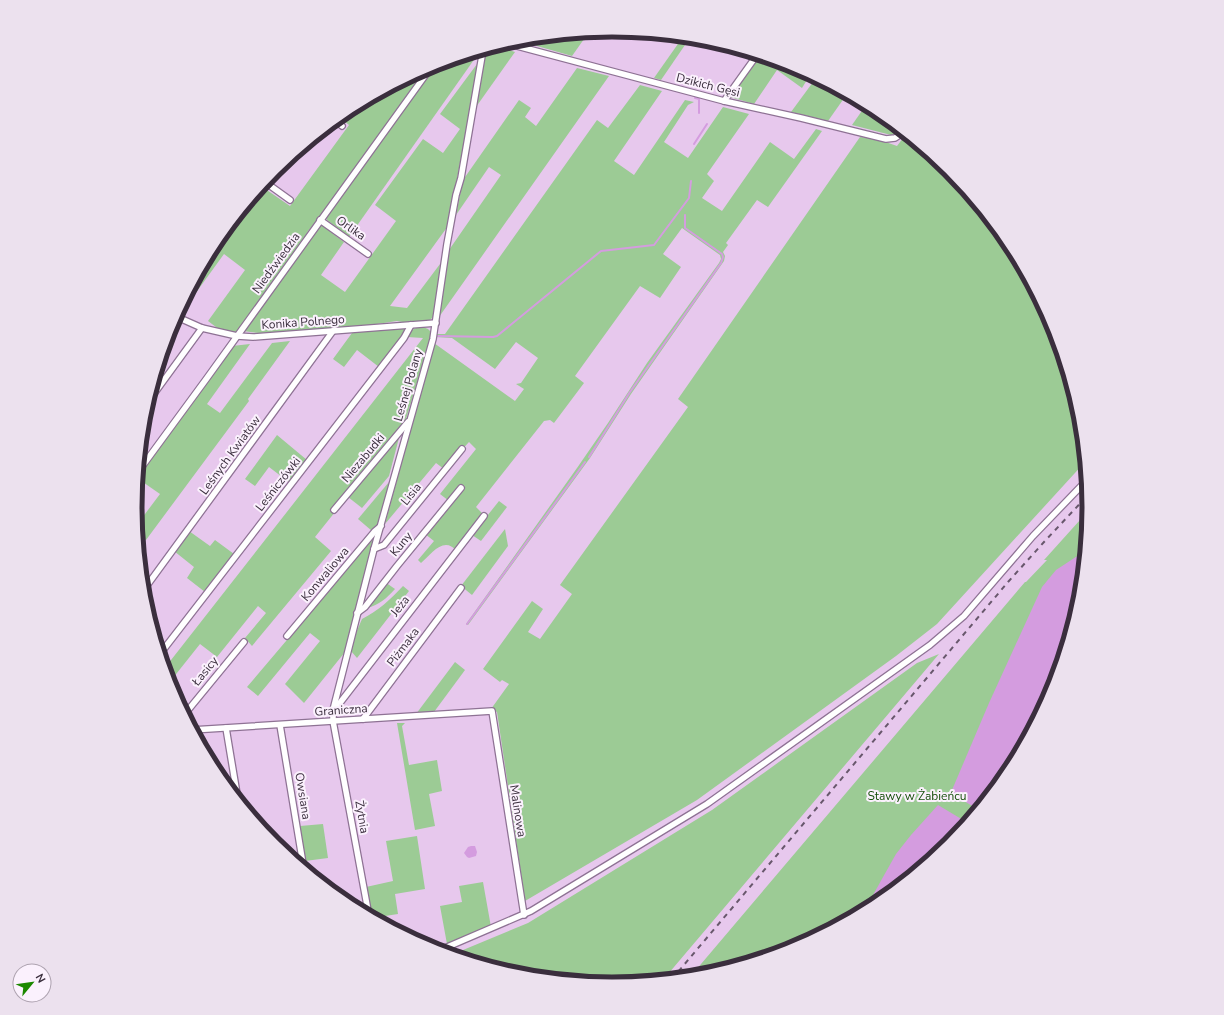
<svg xmlns="http://www.w3.org/2000/svg" width="1224" height="1015" viewBox="0 0 1224 1015" font-family="'Nunito Sans',sans-serif">
	<style>
		.green { fill: #9ccb95 }
		.water { fill: #d49cdf }
		.lines { fill: none; stroke-linecap: round; stroke-linejoin: round }
		.stream { stroke: #d49cdf; stroke-width: 2 }
		.street-casing { stroke: #8e7294; stroke-width: 8 }
		.street { stroke: #fff; stroke-width: 5.5 }
		.rail { stroke: #68576c; stroke-width: 2; stroke-dasharray: 5 5; stroke-linecap: butt }
		.labels { text-anchor: middle; stroke-width: 4; stroke-linejoin: round; paint-order: stroke }
		.street-label { font-size: 12px; fill: #3a2e3d; stroke: #fbf1fd }
		.park-label { font-size: 12px; fill: #164f0b; stroke: #fbf1fd }
		.rim { fill: none; stroke: #3a2e3d; stroke-width: 5 }
	</style>
	<rect width="100%" height="100%" fill="#e7c8ed"/>
	<g class="green">
		<path d="M589 32 572 56 516 40 519 39Z"/>
		<path d="M680 41 685 45 661 80 654 78Z"/>
		<path d="M496 46 515 52 476 107 485 49Z"/>
		<path d="M479 51 478 54 349 237 327 220 326 216 436 64Z"/>
		<path d="M759 56 795 66 810 75 802 88 777 70 754 104 730 97Z"/>
		<path d="M477 64 469 116 448 226 390 306 407 308 440 264 435 315 430 320 408 323 397 321 377 324 363 327 338 328 294 332 259 333 243 331 321 224 333 231 332 233 344 242 321 275 345 292 396 221 375 205 423 139 443 153 460 129 440 114Z"/>
		<path d="M577 68 609 76 439 317 449 250 501 175 489 167 456 215 463 180 519 100 531 108 525 117 536 126Z"/>
		<path d="M417 73 421 76 323 214 308 231 305 239 237 333 220 330 208 321 245 270 224 254 182 312 178 311 215 242 261 186 290 206 349 125 339 117 347 110Z"/>
		<path d="M816 78 847 94 828 121 791 112Z"/>
		<path d="M640 85 662 91 614 161 634 175 685 100 694 102 688 105 664 142 688 158 723 107 749 114 707 174 714 181 702 198 722 211 770 142 794 159 816 129 822 131 768 207 757 200 726 243 728 245 723 252 725 256 724 261 631 394 590 458 468 625 466 624 577 468 608 423 647 363 719 263 721 259 720 255 682 228 663 254 681 267 660 298 640 286 575 376 584 383 554 423 550 420 544 421 476 507 483 514 455 549C452 547 450 545 446 545 437 545 428 557 421 563L418 560 434 541 425 534 449 501 440 494 476 449 469 442 444 469 436 463 385 524 434 343 515 401 524 389 516 384 521 383 538 358 516 342 495 369 452 338 435 337 436 334H445L597 120 608 128Z"/>
		<path d="M866 105 877 111 901 130 898 133 891 135 852 125Z"/>
		<path d="M906 134 950 170 1009 242 1053 325 1080 415 1085 462 937 624 896 656 697 800 525 901 497 712 491 709 509 684 502 680 500 682 483 669 532 601 543 609 528 632 540 639 572 594 560 585 688 407 678 399 860 137 877 139 897 146Z"/>
		<path d="M423 327 428 329 432 333 406 419 332 509 335 512 315 537 331 551 252 646 245 638 266 613 258 606 217 657 200 644 169 683 164 669 423 338 407 337C412 329 413 328 423 327Z"/>
		<path d="M405 328 406 329 403 336 379 367 357 350 344 367 333 359 352 333 355 332 383 329Z"/>
		<path d="M290 341 248 399 249 401 146 540 137 534 136 526 160 494 137 478 138 476 232 346 250 344 207 404 220 413 272 343Z"/>
		<path d="M400 434 389 476 362 508 348 497Z"/>
		<path d="M277 435 307 460 290 483 269 467 255 486 245 479Z"/>
		<path d="M389 482 381 521 372 531 358 519Z"/>
		<path d="M499 501 507 507 481 541 472 535Z"/>
		<path d="M1089 510 1080 601 1053 690 1009 773 949 845 877 905 795 949 705 976 690 977 1025 582H1026L1047 560H1044Z"/>
		<path d="M505 529 508 546 472 595 461 586Z"/>
		<path d="M189 531 210 546 215 540 234 554 205 592 187 578 194 567 174 551Z"/>
		<path d="M376 535 367 564 345 652 304 703 285 684 320 641 310 633 258 696 247 687Z"/>
		<path d="M385 582 395 589C387 598 379 605 367 608Z"/>
		<path d="M403 586 409 591 357 658 351 651 356 633 362 619C378 611 391 599 403 586Z"/>
		<path d="M939 654 663 980 612 985 519 976 451 955 528 923 712 810 917 663Z"/>
		<path d="M455 662 465 670 434 712 416 714Z"/>
		<path d="M397 723H405L402 726 409 765 437 760 442 791 429 794 435 826 415 830Z"/>
		<path d="M323 824 328 858 305 861 300 826Z"/>
		<path d="M417 836 425 889 395 894 398 914 372 918 366 887 393 881 386 841Z"/>
		<path d="M483 882 491 927 447 944 440 906 462 902 459 886Z"/>
	</g>
	<g class="water">
		<path d="M1085 551 1080 601 1053 690 1009 773 979 810 959 798 952 790 989 703 1042 587 1056 570Z"/>
		<path d="M938 805 968 823 949 845 877 905 864 911 896 854 911 835Z"/>
		<path d="M471 846H475L477 852 476 856 469 858 467 857 464 853 468 847Z"/>
	</g>
	<g class="lines">
		<g class="stream">
			<path d="M695 98 699 99V113"/>
			<path d="M694 144 707 124"/>
			<path d="M438 336 493 337 497 336 601 251 654 245 689 198 691 181"/>
			<path d="M589 457 630 392 721 263 723 257 722 254 685 228V215"/>
			<path d="M467 624 585 462"/>
		</g>
		<defs>
			<g id="street">
				<path d="M506 43 724 101 801 118 886 139 895 138 904 132"/>
				<path d="M724 101 757 55"/>
				<path d="M335 120 342 126"/>
				<path d="M265 182 290 200"/>
				<path d="M320 220 368 254"/>
				<path d="M175 316 202 328 237 336 253 337 436 323"/>
				<path d="M148 402 202 328"/>
				<path d="M138 472 207 378 432 66"/>
				<path d="M334 510 408 422"/>
				<path d="M374 549 384 545 462 449"/>
				<path d="M143 591 333 331"/>
				<path d="M357 613 365 607 397 566 461 488"/>
				<path d="M287 636 375 531 381 526"/>
				<path d="M160 654 404 338 411 325"/>
				<path d="M333 710 336 708 484 516"/>
				<path d="M184 715 244 642"/>
				<path d="M363 719 461 588"/>
				<path d="M280 725 304 870"/>
				<path d="M226 728 238 800"/>
				<path d="M192 730 492 711 524 915"/>
				<path d="M369 916 333 721V710L374 549 433 339 447 244 456 195 461 178 483 50"/>
				<path d="M438 951 531 911 707 804 930 645 964 616 1033 536 1087 480"/>
			</g>
		</defs>
		<use href="#street" class="street-casing"/>
		<use href="#street" class="street"/>
		<path class="rail" d="M672 979 1008 582 1044 542 1088 495"/>
	</g>
	<g class="labels">
		<g class="street-label">
			<text transform="translate(708 85) rotate(14)" y="4">Dzikich Gęsi</text>
			<text transform="translate(351 228) rotate(35)" y="4">Orlika</text>
			<text transform="translate(276 263) rotate(-54)" y="4">Niedźwiedzia</text>
			<text transform="translate(303 322) rotate(-4)" y="4">Konika Polnego</text>
			<text transform="translate(408 385) rotate(-74)" y="4">Leśnej Polany</text>
			<text transform="translate(230 455) rotate(-54)" y="4">Leśnych Kwiatów</text>
			<text transform="translate(363 458) rotate(-50)" y="4">Niezabudki</text>
			<text transform="translate(278 484) rotate(-52)" y="4">Leśniczówki</text>
			<text transform="translate(411 494) rotate(-51)" y="4">Lisia</text>
			<text transform="translate(401 544) rotate(-51)" y="4">Kuny</text>
			<text transform="translate(325 574) rotate(-50)" y="4">Konwaliowa</text>
			<text transform="translate(400 606) rotate(-52)" y="4">Jeża</text>
			<text transform="translate(403 647) rotate(-53)" y="4">Piżmaka</text>
			<text transform="translate(205 671) rotate(-51)" y="4">Łasicy</text>
			<text transform="translate(341 710) rotate(-4)" y="4">Graniczna</text>
			<text transform="translate(303 796) rotate(81)" y="4">Owsiana</text>
			<text transform="translate(518 811) rotate(81)" y="4">Malinowa</text>
			<text transform="translate(362 817) rotate(80)" y="4">Żytnia</text>
		</g>
		<g class="park-label">
			<text x="917" y="800">Stawy w Żabieńcu</text>
		</g>
	</g>
	<path d="M0 0H1224V1015H0ZM142 507a470 470 0 1 1 940 0a470 470 0 1 1-940 0Z" fill="#ece1ee" fill-rule="evenodd"/>
	<path class="rim" d="M142 507a470 470 0 1 1 940 0a470 470 0 1 1-940 0Z"/>
	<g transform="translate(32 983) rotate(61)"><circle r="19" fill="#fbf1fd" stroke="#aea3b0"/>
	<path d="M0-3L7 15L0 10L-7 15Z" fill="#1c8800"/>
	<text y="-6" font-size="11" font-weight="bold" text-anchor="middle" fill="#3a2e3d">N</text>
	</g>
</svg>
